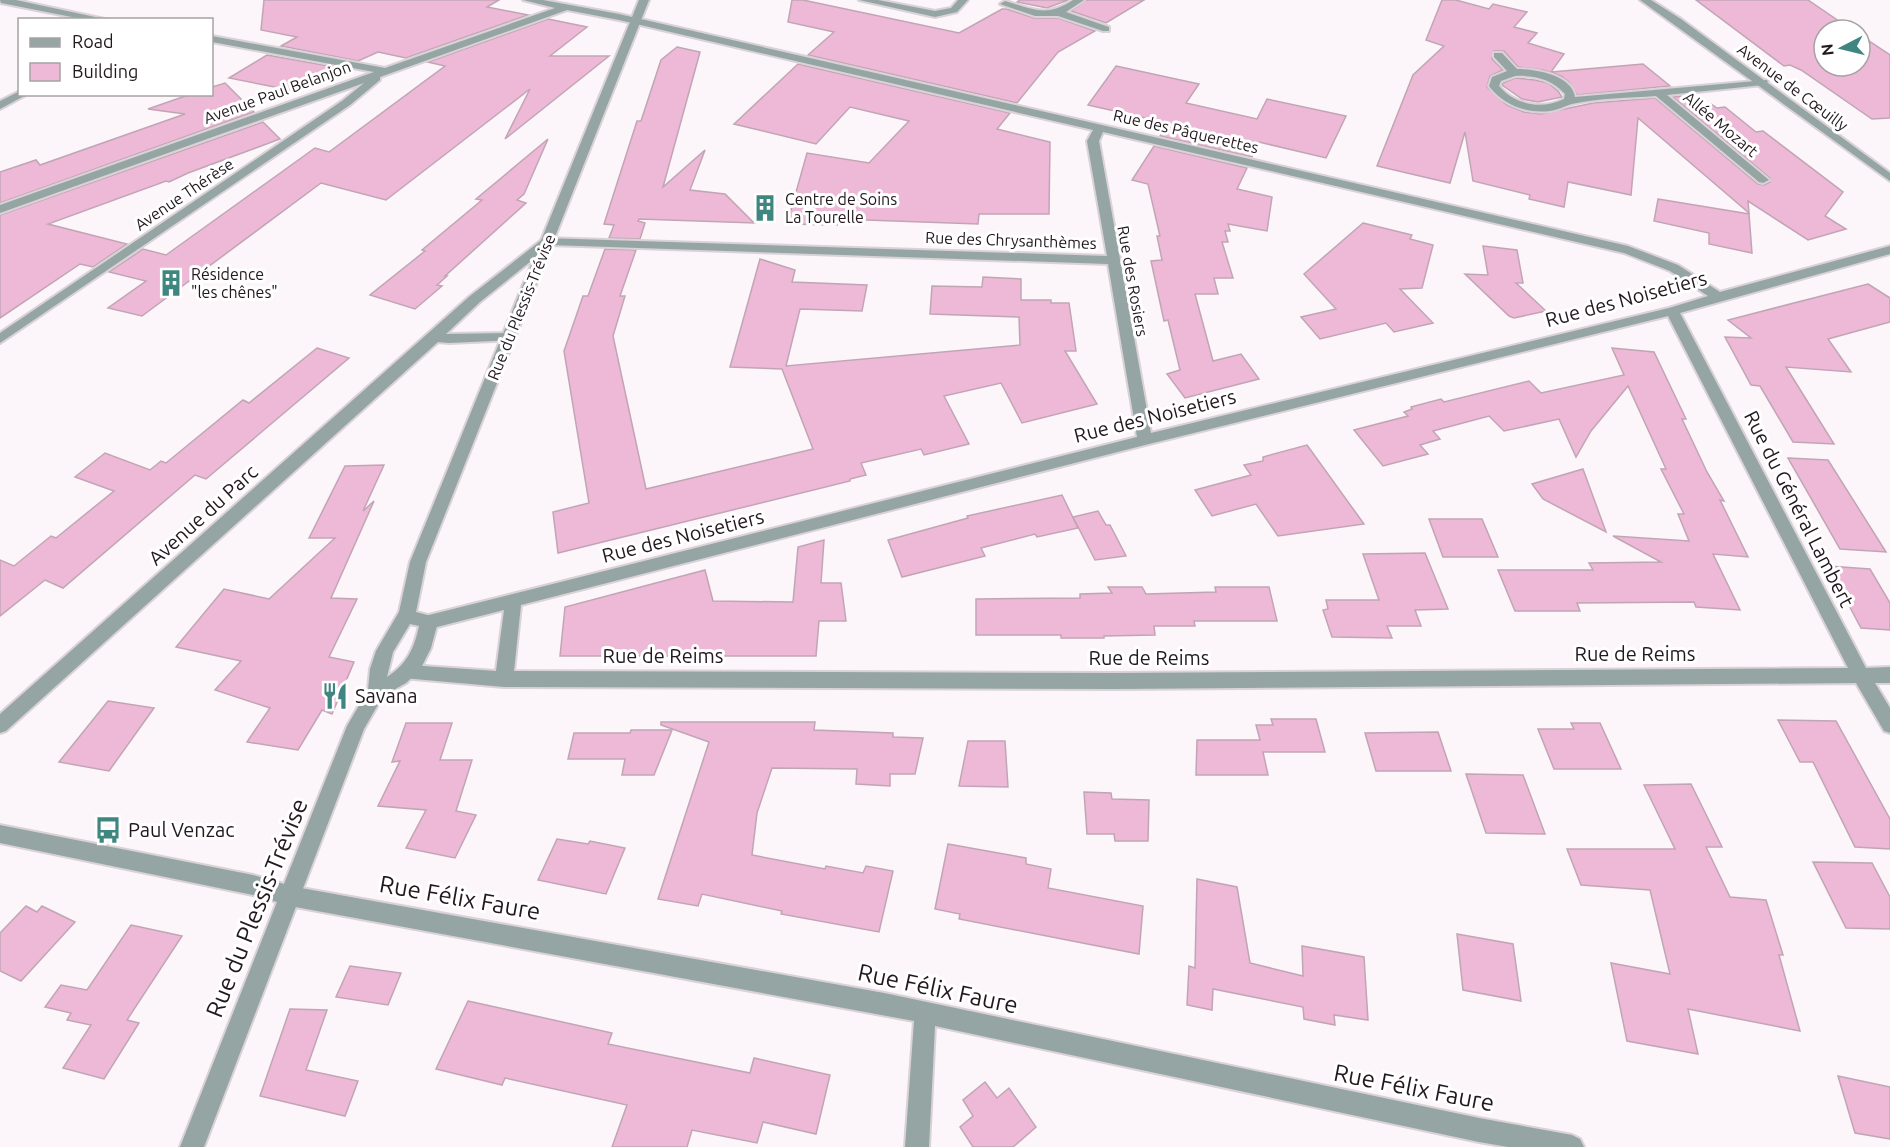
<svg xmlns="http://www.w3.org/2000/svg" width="1890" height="1147" viewBox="0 0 1890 1147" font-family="Ubuntu,sans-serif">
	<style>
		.building { fill: #edb9d6; stroke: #c2a5b5; stroke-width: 1.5 }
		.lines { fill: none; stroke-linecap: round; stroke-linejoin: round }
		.service-casing { stroke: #d9d2d6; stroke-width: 4 }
		.minor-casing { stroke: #d9d2d6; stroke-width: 4 }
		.tertiary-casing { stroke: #d9d2d6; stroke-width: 4 }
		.service { fill: #95a5a3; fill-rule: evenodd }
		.minor { fill: #95a5a3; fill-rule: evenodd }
		.tertiary { fill: #95a5a3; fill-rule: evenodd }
		.labels { text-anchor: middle; stroke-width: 6; stroke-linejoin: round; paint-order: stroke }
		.far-street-label { font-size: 16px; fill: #22181e; stroke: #fff }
		.far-poi-label { font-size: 16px; fill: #22181e; stroke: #fff; text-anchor: start }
		.street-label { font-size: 20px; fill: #22181e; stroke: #fff }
		.poi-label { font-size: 20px; fill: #22181e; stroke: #fff; text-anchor: start }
		.near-street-label { font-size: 24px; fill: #22181e; stroke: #fff }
	</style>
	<rect width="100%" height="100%" fill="#fcf5f9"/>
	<g class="building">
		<path d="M264 0H499L487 7 528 15 406 58 378 52 358 61 281 46 297 37 261 30Z"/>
		<path d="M792 0H803L959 33 1002 9H1007L1034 18H1058L1095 31 1058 52 1017 103 808 55 834 32 788 22Z"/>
		<path d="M1020 0H1068L1047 8 1017 2Z"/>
		<path d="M1086 0H1144L1106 23 1071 11Z"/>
		<path d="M1442 0H1456L1489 9 1493 4 1527 12 1514 27 1537 33 1528 43 1564 54 1551 72 1643 64 1670 86 1577 95 1569 82 1561 76 1543 70 1518 67 1504 51H1494L1492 59 1503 70 1490 76 1487 87 1507 105 1524 112 1541 114 1593 103 1655 98 1758 184 1764 185 1770 182V178L1673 97 1681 96 1693 106 1711 104 1717 108 1725 107 1756 132 1763 131 1843 192 1825 216 1846 229 1808 240 1748 201 1749 213 1638 118 1631 195 1568 182 1564 207 1529 199 1530 195 1473 181 1465 132 1450 183 1377 166 1413 75 1444 46 1426 40Z"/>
		<path d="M1696 0H1808L1852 30H1824V66H1860V35L1890 55V118L1872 119 1801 70 1790 65 1784 66Z"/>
		<path d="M548 19 587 27 550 56H609L505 139 530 89 386 200 321 183 142 316 108 308 146 281 109 272 143 249 166 255 315 148 329 152 445 66 428 62Z"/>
		<path d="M677 47 700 52 663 187 705 150 690 190 725 194 754 223 639 219 638 221 645 223 640 239 609 238 614 225 604 224 637 121H641L661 60Z"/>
		<path d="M267 55 340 68 290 90 229 78Z"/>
		<path d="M798 64 1010 113 997 129 1050 142 1049 214H979L978 224 838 219 837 225 787 224 807 153 869 163 909 121 850 107 816 144 734 124Z"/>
		<path d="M1116 66 1199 84 1186 103 1257 119 1267 99 1346 116 1326 158 1259 142 1252 157 1160 136 1166 128 1146 124 1150 119 1088 105Z"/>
		<path d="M1515 78 1535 80 1548 83 1558 91 1562 97 1538 102 1522 99 1502 85 1503 83Z"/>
		<path d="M225 83 254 112 0 203V172L36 160 40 165 185 114 148 109 191 94H212V87Z"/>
		<path d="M263 122 280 139 188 173 169 182 166 181 48 224 127 244 93 267 80 264 0 318V215Z"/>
		<path d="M548 139 524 194 517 200 526 203 445 276H447L437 285 442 286 415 309 370 295 425 251 422 250 482 200 476 199Z"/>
		<path d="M1154 146 1247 168 1237 189 1272 197 1267 231 1228 224 1230 231H1225L1228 242H1222L1233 278H1214L1218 294H1195L1213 361 1241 354 1259 379 1185 398 1167 374 1180 370 1168 320 1164 321 1151 261 1162 260 1157 236H1160L1148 184 1132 180Z"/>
		<path d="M1658 199 1749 214 1752 253 1709 244V233L1654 221Z"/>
		<path d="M1363 223 1412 235 1410 239 1433 245 1422 288 1400 289 1433 323 1394 332 1386 323 1320 339 1301 317 1336 309 1304 274Z"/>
		<path d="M1483 246 1517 250 1523 283H1516L1546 311 1514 318 1509 316 1465 274 1488 275Z"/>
		<path d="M605 249 636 250 620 296H625L613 336 646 489 813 449 782 369 730 367 760 259 795 270 792 282 867 285 862 311 800 309 786 366 1020 345 1019 317 930 314 932 286 982 287 983 277 1021 279V300H1051V303H1069L1076 351H1065L1097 404 1022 423 1001 383 944 396 969 444 924 455 921 449 861 463 866 475 850 479V481L558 553 553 512 589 503 564 351 583 296H588Z"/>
		<path d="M1868 284 1890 298V322L1828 339 1851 372 1786 367 1834 444 1793 442 1760 386 1751 385 1725 337 1751 338 1728 320Z"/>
		<path d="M317 348 349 358 206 479 195 475 63 588 45 580 0 616V560L14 566 51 536 56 538 114 491 75 477 105 453 150 470 161 461 166 463 243 400 249 403Z"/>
		<path d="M1612 348 1654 352 1686 419H1682L1707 472 1724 501 1720 500 1748 557 1713 554 1740 610 1696 607 1694 602 1577 603 1580 611H1515L1498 570H1593L1589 563 1661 562 1613 536 1689 541 1678 514H1684L1661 469H1666L1628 386 1591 431 1576 457 1559 419 1504 431 1489 416 1433 431 1440 439 1420 445 1428 454 1383 466 1354 430 1408 416 1404 412 1412 409 1411 407 1441 399 1444 402 1529 381 1541 393 1624 375Z"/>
		<path d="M1307 445 1364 524 1278 536 1256 504 1212 516 1195 490 1251 475 1244 465 1263 461V457Z"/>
		<path d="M1788 458 1828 460 1886 552 1840 549Z"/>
		<path d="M384 465 363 511 374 501 331 598 357 599 329 657 354 662 332 714 322 710 298 750 247 742 270 708 215 690 241 661 176 647 224 589 269 599 335 538H309L345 466Z"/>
		<path d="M1583 469 1606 532 1543 499 1532 484Z"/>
		<path d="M1062 495 1078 528 1037 537 1035 534 981 548 985 556 902 577 888 540 968 518 967 516Z"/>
		<path d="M1098 511 1106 525H1110L1126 556 1095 560 1073 517Z"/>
		<path d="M1429 519H1482L1498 557H1443Z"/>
		<path d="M824 540 821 583H841L846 621H819L816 656H560L565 607 705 570 713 601 793 602 798 547Z"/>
		<path d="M1425 553 1448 609 1415 610 1421 626H1387L1392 638 1332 637 1323 610 1328 609 1326 600H1379L1363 554Z"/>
		<path d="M1828 566 1870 569 1890 603V630L1861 628Z"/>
		<path d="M1108 587H1142L1146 594 1216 592 1215 587H1269L1277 621H1194L1195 626H1154L1155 635 1104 636V638H1061V635H976V599L1080 598V594L1112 593Z"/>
		<path d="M108 701 154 708 109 771 59 762Z"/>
		<path d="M1271 719H1316L1325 752H1263L1268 775H1196L1197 740H1260L1256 725H1273Z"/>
		<path d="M1778 720 1836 721 1890 819V849L1855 847 1813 762H1800Z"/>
		<path d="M661 722H815L814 730 893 733V737L923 738 915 774H890V786L856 784 857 769 772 768 757 813 752 855 825 869 826 866 863 873 866 866 893 871 879 932 781 914 782 911 702 894 698 906 658 899 709 742 661 725Z"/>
		<path d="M406 723H452L440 760H472L456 811 476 815 455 858 406 848 426 810 378 806 400 761 392 762Z"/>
		<path d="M1571 723H1600L1621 769H1554L1538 729H1574Z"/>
		<path d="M631 730H672L654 775H622L625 759H568L574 733H630Z"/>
		<path d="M1438 732 1451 771H1376L1365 733Z"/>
		<path d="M968 741H1005L1008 787 959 786Z"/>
		<path d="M1466 774 1523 775 1545 834 1486 833Z"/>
		<path d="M1691 784 1722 847H1706L1730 897 1766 900 1783 955H1779L1800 1031 1688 1009 1698 1054 1627 1041 1611 963 1670 974 1650 890 1581 885 1567 849H1675L1644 785Z"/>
		<path d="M1084 792 1111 793 1112 799 1149 800 1148 841H1115L1114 834H1087Z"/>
		<path d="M557 839 588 844 590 841 625 848 606 894 538 880Z"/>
		<path d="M948 844 1026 858V864L1051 869 1048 888 1143 906 1139 954 959 919 960 914 935 909Z"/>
		<path d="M1813 862 1872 863 1890 897V929L1846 928Z"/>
		<path d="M1197 879 1237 887 1250 963 1303 976 1302 946 1364 957 1368 1020 1334 1015 1335 1025 1304 1019 1303 1007 1213 989 1212 1010 1187 1005 1189 966 1195 968Z"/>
		<path d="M26 906 37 912 42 906 75 922 21 981 0 971V933Z"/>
		<path d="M131 925 182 936 127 1020 139 1023 104 1079 63 1068 91 1025 67 1020 71 1013 45 1007 61 985 87 990Z"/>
		<path d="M1457 934 1513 944 1521 1001 1463 990Z"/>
		<path d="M350 966 401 973 388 1005 336 997Z"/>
		<path d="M468 1001 612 1033 608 1044 750 1073 754 1058 830 1075 816 1134 763 1122 757 1143 692 1130 687 1147H612L627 1105 505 1078 502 1085 436 1069Z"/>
		<path d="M290 1009 327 1010 306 1070 358 1081 345 1116 260 1096Z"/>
		<path d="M1838 1076 1890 1087V1139L1855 1133Z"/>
		<path d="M985 1082 997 1098 1009 1088 1036 1127 1013 1147H973L960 1127 973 1116 963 1100Z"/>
	</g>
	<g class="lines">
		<defs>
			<path id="service" d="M859 0H878L935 11 951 8 958 0H968L957 12 935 17Z"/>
			<g id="minor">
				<path d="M0 0H16L109 20H87L1 3Z"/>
				<path d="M523 0H543L619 14 1628 246 1678 265 1720 292 1890 246V254L1680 313 1866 668 1890 667V683H1875L1890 708V733L1884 731 1856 683 1116 689 504 687 403 678 400 673 403 668 409 665 496 671 504 610 429 629 423 627 420 622 423 617 429 615 1137 437 1108 264 551 245 480 302 446 334 508 333 513 334 515 337 513 340 449 343 438 342 6 731 0 733V714L470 296 544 238 1107 256 1087 141 1093 130 619 20 567 10 380 77V80L350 105 0 343V333L342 101 364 83 0 213V205L374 72 212 42V36L385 68 555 8ZM1103 132 1624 253 1670 271 1708 296 1669 308 1151 433 1099 141ZM1668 316 1848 668 1116 673 514 671 521 605 1145 445Z"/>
				<path d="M1073 0H1084L1066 12 1109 27V31H1103L1058 16H1035L1000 4 1005 1C1034 9 1045 18 1073 0Z"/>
				<path d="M1494 53H1502L1517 69C1535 69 1572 75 1575 97L1767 80 1768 82 1763 85 1667 95 1769 180 1763 183 1759 182 1656 96C1629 98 1599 98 1572 104 1565 106 1558 110 1550 111 1527 114 1503 105 1489 86L1492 77 1507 71 1494 57ZM1515 76C1534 75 1552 79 1565 94L1564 99C1542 110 1515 105 1499 86L1501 81Z"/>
				<path d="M20 91V94H25L24 96 0 109V101Z"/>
				<path d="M290 886 884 993 1479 1118 1572 1135 1580 1139 1584 1147H1508L1479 1142 935 1026 929 1147H905L914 1021 290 906 283 903 280 896 283 889Z"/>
			</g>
			<g id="tertiary">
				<path d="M639 0H649L426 562 416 612 435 617 438 622 431 648 420 670 406 683 383 696 364 729 204 1147H180L277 902 253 895 0 843V825L253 875 284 884 347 726 368 690 370 669 376 651 399 612 410 562ZM410 624 419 626C414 649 407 664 387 677L393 652Z"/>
				<path d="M1640 0H1651L1681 19 1890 173V181Z"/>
			</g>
		</defs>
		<use href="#service" class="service-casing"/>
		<use href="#minor" class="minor-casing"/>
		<use href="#tertiary" class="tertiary-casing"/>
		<use href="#service" class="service"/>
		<use href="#minor" class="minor"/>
		<use href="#tertiary" class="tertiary"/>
	</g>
	<defs>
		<symbol id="building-bare" viewBox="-9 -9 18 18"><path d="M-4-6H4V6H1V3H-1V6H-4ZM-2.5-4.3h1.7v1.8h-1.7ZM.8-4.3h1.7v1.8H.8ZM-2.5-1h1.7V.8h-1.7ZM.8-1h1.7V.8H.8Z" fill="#3f8680" stroke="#fff" stroke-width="2.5" paint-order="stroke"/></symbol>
		<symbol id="restaurant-bare" viewBox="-9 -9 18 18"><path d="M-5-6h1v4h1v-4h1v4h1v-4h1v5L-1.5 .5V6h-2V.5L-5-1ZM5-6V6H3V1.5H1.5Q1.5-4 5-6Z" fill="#3f8680" stroke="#fff" stroke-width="2.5" paint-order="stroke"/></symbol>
		<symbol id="bus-bare" viewBox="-9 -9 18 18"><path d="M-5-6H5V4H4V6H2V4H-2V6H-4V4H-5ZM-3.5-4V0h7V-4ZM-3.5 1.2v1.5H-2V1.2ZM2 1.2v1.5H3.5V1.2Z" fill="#3f8680" stroke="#fff" stroke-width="2.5" paint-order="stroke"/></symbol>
	</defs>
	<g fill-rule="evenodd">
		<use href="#building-bare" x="746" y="189" width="38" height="38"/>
		<use href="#building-bare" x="152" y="264" width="38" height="38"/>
		<use href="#restaurant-bare" x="316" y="677" width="38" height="38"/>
		<use href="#bus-bare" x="89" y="811" width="38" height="38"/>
	</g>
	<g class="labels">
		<g class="far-street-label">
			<text transform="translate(1793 87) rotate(37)" y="6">Avenue de Cœuilly</text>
			<text transform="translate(277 92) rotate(-20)" y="6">Avenue Paul Belanjon</text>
			<text transform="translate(1721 124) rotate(40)" y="6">Allée Mozart</text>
			<text transform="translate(1186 131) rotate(13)" y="6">Rue des Pâquerettes</text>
			<text transform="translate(184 194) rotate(-34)" y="6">Avenue Thérèse</text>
			<text transform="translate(1011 240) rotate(2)" y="6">Rue des Chrysanthèmes</text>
			<text transform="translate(1133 281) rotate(80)" y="6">Rue des Rosiers</text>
			<text transform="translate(521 307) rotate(-68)" y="6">Rue du Plessis-Trévise</text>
		</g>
		<g class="far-poi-label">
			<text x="785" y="205">Centre de Soins<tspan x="785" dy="18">La Tourelle</tspan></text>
			<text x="191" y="280">Résidence<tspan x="191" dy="18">"les chênes"</tspan></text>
		</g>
		<g class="street-label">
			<text transform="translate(1626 299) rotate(-15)" y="7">Rue des Noisetiers</text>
			<text transform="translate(1155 416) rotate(-14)" y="7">Rue des Noisetiers</text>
			<text transform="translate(1799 509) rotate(63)" y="7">Rue du Général Lambert</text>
			<text transform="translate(203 515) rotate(-42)" y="7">Avenue du Parc</text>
			<text transform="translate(683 536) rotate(-14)" y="7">Rue des Noisetiers</text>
			<text x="1635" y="661">Rue de Reims</text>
			<text x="663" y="663">Rue de Reims</text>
			<text x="1149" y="665">Rue de Reims</text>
		</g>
		<g class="poi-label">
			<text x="355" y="703">Savana</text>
			<text x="128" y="837">Paul Venzac</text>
		</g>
		<g class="near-street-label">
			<text transform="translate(460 898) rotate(10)" y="8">Rue Félix Faure</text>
			<text transform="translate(257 908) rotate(-68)" y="8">Rue du Plessis-Trévise</text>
			<text transform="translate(938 989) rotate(12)" y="8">Rue Félix Faure</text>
			<text transform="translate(1414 1088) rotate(11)" y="8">Rue Félix Faure</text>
		</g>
	</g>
	<rect x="18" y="18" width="195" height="78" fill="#ffffff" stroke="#a7a3a5" stroke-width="1.5"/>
	<rect x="30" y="38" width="30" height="9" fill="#95a5a3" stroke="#a7a3a5" stroke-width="1.5"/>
	<text x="72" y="48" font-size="18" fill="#22181e">Road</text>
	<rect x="30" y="63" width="30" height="18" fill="#edb9d6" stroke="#a7a3a5" stroke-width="1.5"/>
	<text x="72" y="78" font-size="18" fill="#22181e">Building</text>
	<g transform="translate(1842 48) rotate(263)"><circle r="28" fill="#ffffff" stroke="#a7a3a5" stroke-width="1.5"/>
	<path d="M0-4.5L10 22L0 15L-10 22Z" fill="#3f8680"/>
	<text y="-9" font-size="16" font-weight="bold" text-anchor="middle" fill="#22181e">N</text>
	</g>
</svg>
